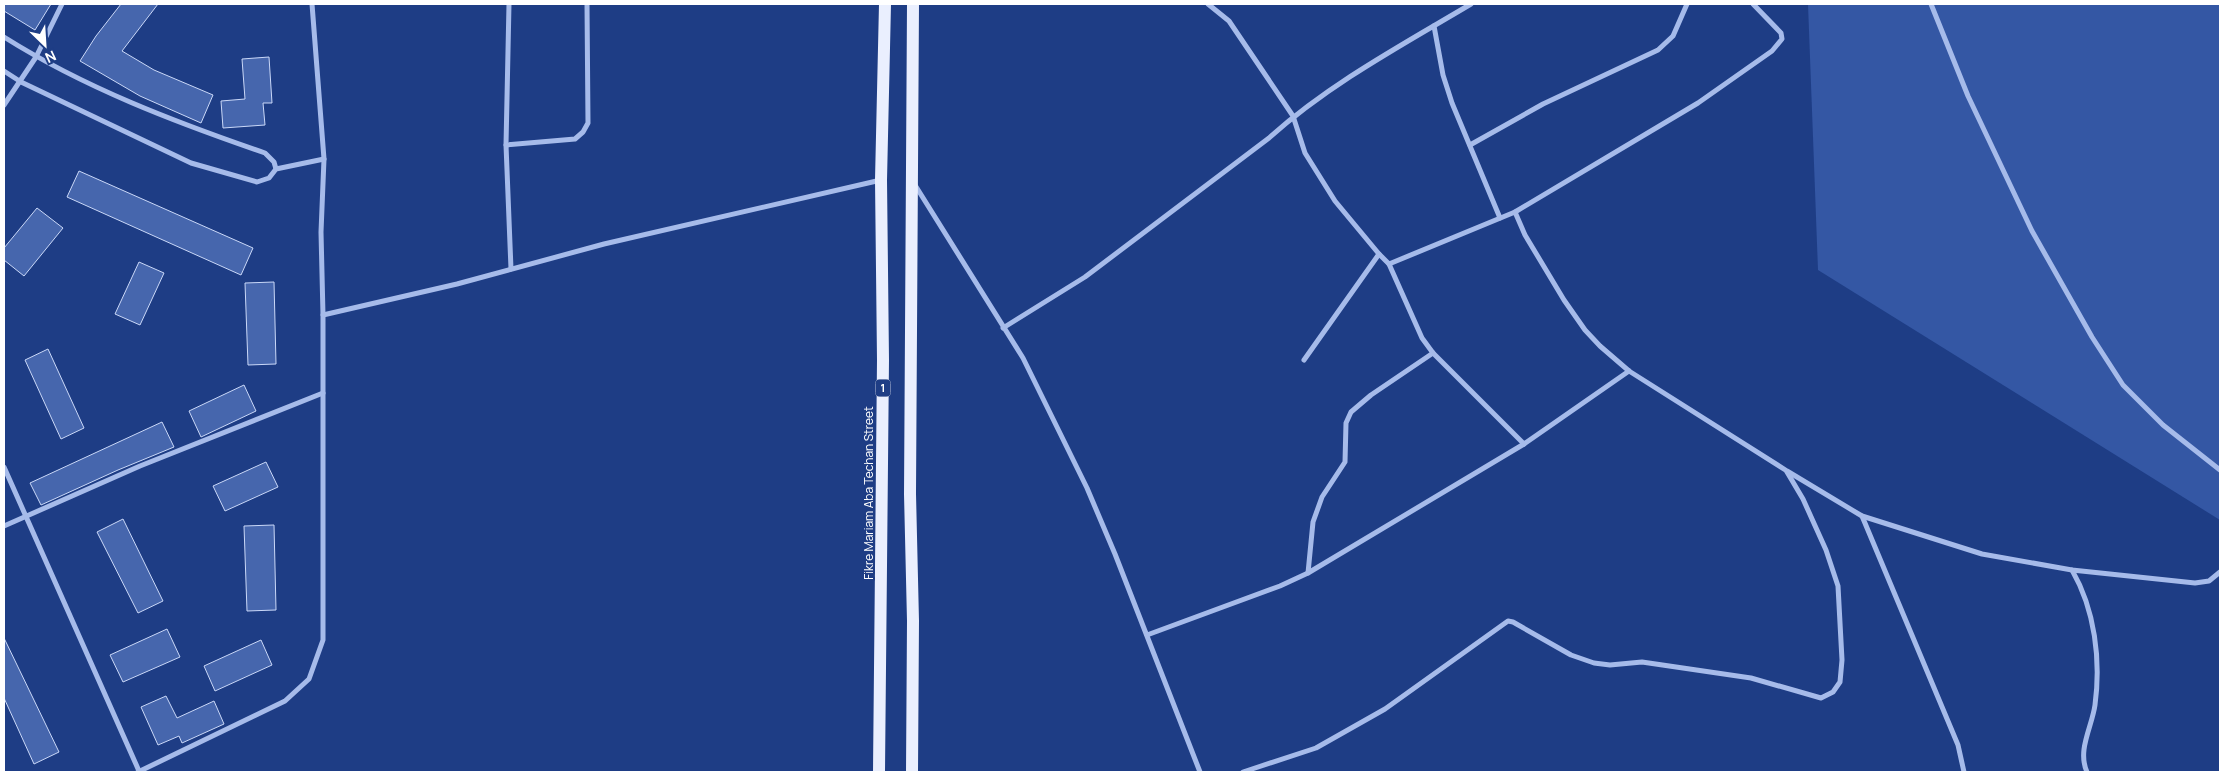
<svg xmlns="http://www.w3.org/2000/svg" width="2224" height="776" viewBox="0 0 2224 776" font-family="Manrope,sans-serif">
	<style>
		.green { fill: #3457a4 }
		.building { fill: #4666ad; stroke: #cad8f8 }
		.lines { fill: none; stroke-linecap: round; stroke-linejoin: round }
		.minor { stroke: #a6bbea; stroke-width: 5 }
		.primary { stroke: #eaeffe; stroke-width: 12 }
		.labels { text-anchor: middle; stroke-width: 4; stroke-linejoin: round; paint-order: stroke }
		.shield { fill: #1e3d85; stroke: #bcc5da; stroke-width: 1 }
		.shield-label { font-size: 11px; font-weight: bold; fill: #fff }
		.street-label { font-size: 12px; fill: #fff; stroke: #1e3d85 }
	</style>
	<rect width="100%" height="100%" fill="#1e3d85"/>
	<path class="green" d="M1808 4H2220V520L1818 270Z"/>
	<g class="building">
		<path d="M4 4H51L35 30 4 11Z"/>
		<path d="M121 4H158L122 51 154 70 213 95 201 123 140 96 80 61 96 36Z"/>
		<path d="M269 57 272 103H263L265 125 223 128 221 101 245 99 242 59Z"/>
		<path d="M79 171 253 248 241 275 67 197Z"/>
		<path d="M37 208 63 228 24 276 4 260V248Z"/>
		<path d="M139 262 164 273 140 325 115 314Z"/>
		<path d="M274 282 276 364 248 365 245 283Z"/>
		<path d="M48 349 84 428 61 439 25 360Z"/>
		<path d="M244 385 256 411 201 437 189 411Z"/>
		<path d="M162 422 174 447 118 470 41 505 30 483Z"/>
		<path d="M266 462 278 487 225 511 213 486Z"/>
		<path d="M123 519 163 601 138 613 97 532Z"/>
		<path d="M274 525 276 610 247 611 244 526Z"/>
		<path d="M167 629 180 657 123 682 110 655Z"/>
		<path d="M4 638 59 752 34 764 4 698Z"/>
		<path d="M261 640 272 665 215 691 204 666Z"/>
		<path d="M166 696 177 718 214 701 224 724 182 743 179 736 158 745 141 707Z"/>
	</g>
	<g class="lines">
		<g class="minor">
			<path d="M509 4 506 145 511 269"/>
			<path d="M1208 4 1229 21 1293 116 1305 153 1335 201 1379 254 1389 264 1515 212 1525 235 1564 300 1585 330 1600 346 1629 371 1787 471 1862 516 1982 554 2072 570 2195 583 2209 581 2220 572"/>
			<path d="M1931 4 1968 96 2032 231 2092 337 2123 385 2163 425 2220 470"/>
			<path d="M1434 26 1443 75 1452 103 1500 218"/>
			<path d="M4 37C85 88 175 122 265 153L274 162 276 169"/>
			<path d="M4 71 21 82 191 163 257 182 269 178 276 169 324 159"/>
			<path d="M4 105 36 57 62 4"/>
			<path d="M506 145 575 139 583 132 588 123 587 4"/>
			<path d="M1470 145 1543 104 1658 50 1673 36 1687 4"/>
			<path d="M915 185 1023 358 1087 488 1115 554 1200 772"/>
			<path d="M1515 212 1698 103 1772 51 1782 39 1781 33 1753 4"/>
			<path d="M1389 264 1422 338 1433 353 1524 444"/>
			<path d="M323 315 457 284 604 244 881 180"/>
			<path d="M1003 328 1085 277 1269 138C1329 84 1402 45 1471 4"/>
			<path d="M1304 360 1379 254"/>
			<path d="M4 467 139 771"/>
			<path d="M1862 516 1958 745 1964 772"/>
			<path d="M4 526 140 466 323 393"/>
			<path d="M2072 570C2095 610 2101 660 2095 705 2092 727 2077 750 2087 772"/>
			<path d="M1308 573 1313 522 1322 497 1345 462 1346 423 1351 412 1371 395 1433 353"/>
			<path d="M1147 635 1280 586 1308 573 1524 444 1629 371"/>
			<path d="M138 772 285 701 309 679 323 640V315L321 232 324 159 312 4"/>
			<path d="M1243 772 1316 748 1385 709 1508 621 1513 622 1571 655 1594 663 1610 665 1642 662 1751 678 1821 698 1833 692 1840 682 1842 660 1838 586 1826 550 1803 499 1787 472"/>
		</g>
		<g class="primary">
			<path d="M879 772 883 360 881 180 885 4"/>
			<path d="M912 772 913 621 910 494 913 4"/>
		</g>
	</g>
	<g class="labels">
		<rect class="shield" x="875.5" y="379.5" width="15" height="17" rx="4"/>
		<g class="shield-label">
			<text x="883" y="392">1</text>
		</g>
		<g class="street-label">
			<text transform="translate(869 493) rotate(-90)" y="4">Fikre Mariam Aba Techan Street</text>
		</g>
	</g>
	<rect width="2224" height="776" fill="none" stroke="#ffffff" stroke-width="10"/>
	<g transform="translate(45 45) rotate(155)" stroke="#1e3d85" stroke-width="4" paint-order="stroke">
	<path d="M0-4L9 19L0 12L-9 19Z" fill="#ffffff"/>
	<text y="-8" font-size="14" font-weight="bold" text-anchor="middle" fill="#ffffff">N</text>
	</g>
</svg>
